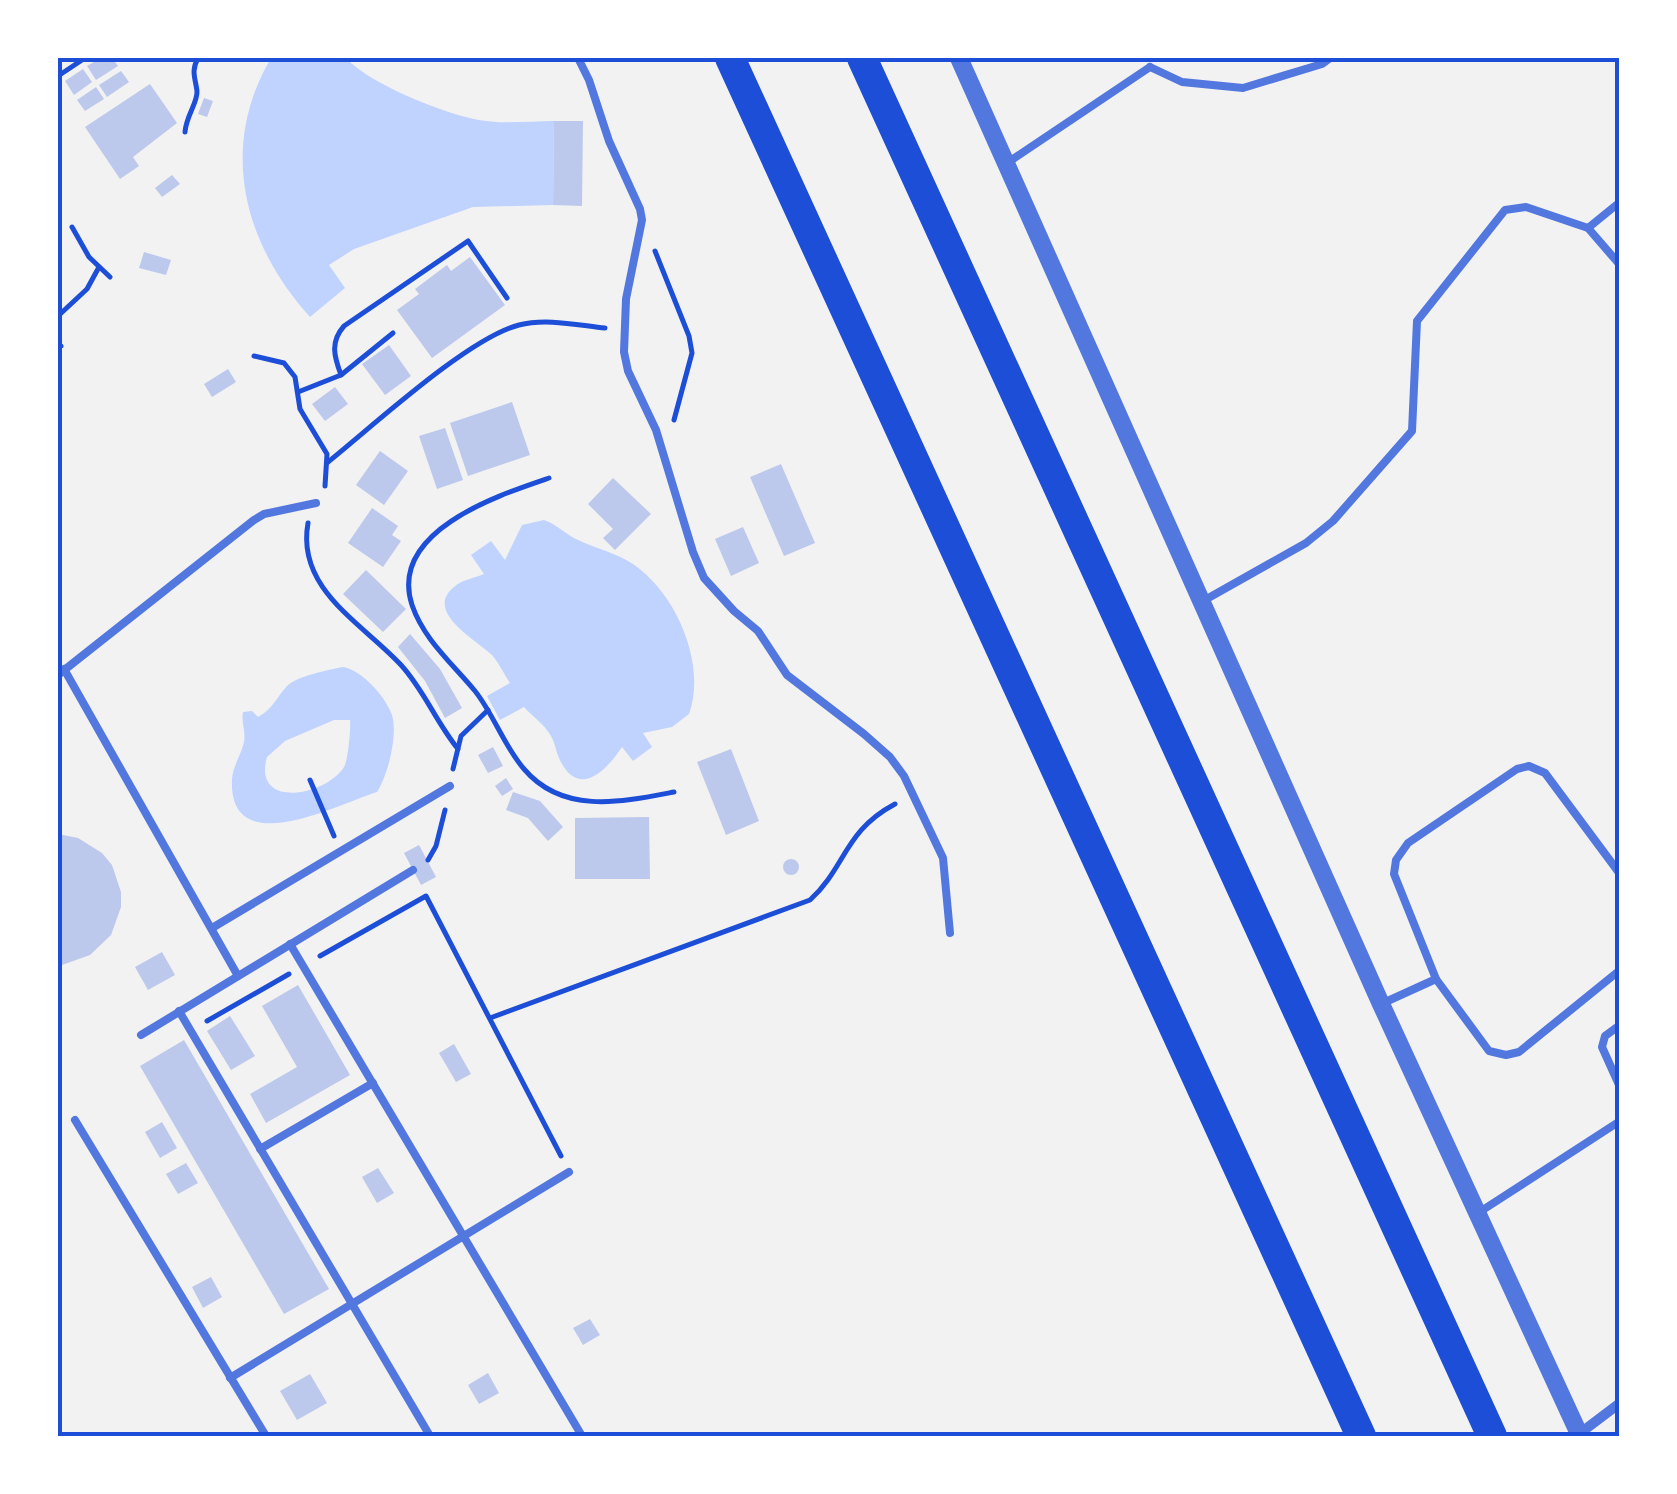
<svg xmlns="http://www.w3.org/2000/svg" width="1677" height="1494" viewBox="0 0 1677 1494" font-family="Raleway,sans-serif">
	<style>
		.water { fill: #bfd3fe; fill-rule: evenodd }
		.building { fill: #bdc9ec }
		.lines { fill: none; stroke-linecap: round; stroke-linejoin: round }
		.path { stroke: #1d4ed8; stroke-width: 5 }
		.service { stroke: #5277de; stroke-width: 8 }
		.minor { stroke: #5277de; stroke-width: 10 }
		.tertiary { stroke: #5277de; stroke-width: 18 }
		.motorway { stroke: #1d4ed8; stroke-width: 30 }
		.neatline { fill: none; stroke: #1d4ed8; stroke-width: 4 }
	</style>
	<rect width="100%" height="100%" fill="#f2f2f2"/>
	<g class="water">
		<path d="M271 58H346C370 84 438 111 474 119 499 125 528 121 554 121L553 205 473 207 354 249 329 265 345 288 310 317C244 244 218 148 271 58Z"/>
		<path d="M544 520C556 524 564 533 576 539 594 548 617 553 633 564 676 593 707 664 689 714L672 727 643 733 652 747 633 761 622 747C606 771 578 800 559 758 556 751 555 743 551 736 545 725 532 716 524 707L500 720 487 696 510 683C504 674 499 663 492 655 478 641 423 612 454 587 462 580 474 578 484 574L471 555 491 541 505 560 522 525Z"/>
		<path d="M343 667C362 670 386 697 392 715 398 735 388 775 377 792 338 804 228 863 232 779 233 766 241 755 244 742 246 731 241 723 243 712L252 711 258 717C273 709 276 698 287 686 297 676 328 670 343 667ZM334 720H350C351 728 348 761 344 767 326 796 252 810 267 757L285 741Z"/>
	</g>
	<g class="building">
		<path d="M101 58H112L118 66 96 80 87 66Z"/>
		<path d="M83 69 92 82 74 95 65 81Z"/>
		<path d="M121 71 129 82 107 97 99 85Z"/>
		<path d="M150 84 177 123 133 157 139 166 120 179 85 127Z"/>
		<path d="M96 87 104 99 85 111 77 100Z"/>
		<path d="M204 98 213 101 207 117 198 114Z"/>
		<path d="M554 121H583L582 206 553 205Z"/>
		<path d="M172 175 180 184 162 197 155 188Z"/>
		<path d="M144 252 171 260 166 275 139 268Z"/>
		<path d="M470 257 505 305 432 358 397 310 419 294 415 289 447 265 451 271Z"/>
		<path d="M389 345 411 376 385 395 362 364Z"/>
		<path d="M228 369 236 382 212 397 204 384Z"/>
		<path d="M335 387 348 404 325 421 312 404Z"/>
		<path d="M512 402 530 455 468 476 450 423Z"/>
		<path d="M445 428 463 480 437 489 419 436Z"/>
		<path d="M380 451 408 471 384 505 356 485Z"/>
		<path d="M781 464 815 543 784 556 750 477Z"/>
		<path d="M613 478 651 514 615 550 603 538 613 529 588 504Z"/>
		<path d="M372 508 398 526 392 535 401 541 383 567 348 543Z"/>
		<path d="M743 527 759 563 731 576 715 539Z"/>
		<path d="M366 570 406 609 383 632 343 594Z"/>
		<path d="M410 634 440 669 462 708 445 718 425 681 398 647Z"/>
		<path d="M493 747 503 766 488 773 478 755Z"/>
		<path d="M731 749 759 821 726 835 697 762Z"/>
		<path d="M506 778 513 789 502 796 495 786Z"/>
		<path d="M513 792 540 801 563 827 548 841 528 818 506 810Z"/>
		<path d="M649 817 650 879H575V818Z"/>
		<path d="M58 834 78 838 102 853 112 865 121 892V907L111 935 90 955 62 965H58Z"/>
		<path d="M419 845 436 877 421 885 404 853Z"/>
		<circle cx="791" cy="867" r="8"/>
		<path d="M162 952 175 975 148 990 135 967Z"/>
		<path d="M298 985 350 1075 266 1123 250 1094 297 1067 262 1006Z"/>
		<path d="M230 1016 255 1056 231 1070 207 1031Z"/>
		<path d="M184 1040 329 1289 284 1314 140 1066Z"/>
		<path d="M454 1044 471 1074 456 1082 439 1053Z"/>
		<path d="M162 1122 177 1148 160 1158 145 1132Z"/>
		<path d="M186 1163 198 1183 178 1194 166 1174Z"/>
		<path d="M378 1168 394 1193 377 1203 362 1177Z"/>
		<path d="M211 1277 222 1297 203 1308 192 1287Z"/>
		<path d="M590 1319 600 1335 583 1345 573 1328Z"/>
		<path d="M488 1373 499 1393 479 1404 468 1385Z"/>
		<path d="M310 1374 327 1403 297 1420 280 1391Z"/>
	</g>
	<g class="lines">
		<g class="path">
			<path d="M58 76 85 58"/>
			<path d="M185 132C186 116 198 102 197 91 195 77 191 71 198 58"/>
			<path d="M72 227 89 257 110 277"/>
			<path d="M655 251 689 336 692 353 674 420"/>
			<path d="M58 316 87 289 99 267"/>
			<path d="M58 347 61 346"/>
			<path d="M254 356 284 363 295 377 300 409 327 454 325 486"/>
			<path d="M341 375C334 356 330 342 344 326L468 241 507 298"/>
			<path d="M298 392 341 375 393 333"/>
			<path d="M328 462C373 426 468 338 519 325 546 318 577 325 605 328"/>
			<path d="M549 478C499 495 388 531 412 605 424 640 452 663 475 691 494 715 504 746 524 769 563 815 622 802 674 792"/>
			<path d="M308 523C296 589 362 623 401 665 424 690 436 722 458 749"/>
			<path d="M453 769 461 736 488 710"/>
			<path d="M310 780 334 836"/>
			<path d="M428 860 436 846 445 810"/>
			<path d="M320 956 426 896 561 1156"/>
			<path d="M490 1018 810 900C846 867 844 831 895 804"/>
			<path d="M207 1021 289 974"/>
		</g>
		<g class="service">
			<path d="M578 58 589 80 609 141 640 209 642 220 626 299 624 352 628 371 656 430 693 552 704 578 734 611 758 631 787 675 864 734 890 757 904 776 943 858 950 933"/>
			<path d="M1150 67 1182 82 1243 88 1322 64 1330 58"/>
			<path d="M1007 163 1150 67"/>
			<path d="M1588 228 1620 202"/>
			<path d="M1203 601 1306 543 1333 521 1412 431 1417 321 1505 210 1526 207 1588 228 1620 265"/>
			<path d="M64 669 238 976"/>
			<path d="M58 675 254 520 264 514 316 503"/>
			<path d="M212 928 450 786"/>
			<path d="M290 944 582 1436"/>
			<path d="M1436 979 1489 1051 1506 1055 1519 1052 1620 970"/>
			<path d="M1381 1004 1436 979 1394 874 1396 860 1408 843 1517 769 1529 766 1545 773 1620 874"/>
			<path d="M179 1011 430 1436"/>
			<path d="M1620 1025 1605 1036 1602 1047 1620 1087"/>
			<path d="M141 1035 413 870"/>
			<path d="M75 1120 266 1436"/>
			<path d="M260 1149 373 1083"/>
			<path d="M1478 1213 1620 1121"/>
			<path d="M230 1378 569 1172"/>
		</g>
		<path class="minor" d="M1579 1434 1620 1403"/>
		<path class="tertiary" d="M959 58 1381 1004 1580 1436"/>
		<g class="motorway">
			<path d="M730 58 1361 1436"/>
			<path d="M862 58 1492 1436"/>
		</g>
	</g>
	<rect width="1677" height="1494" fill="none" stroke="#ffffff" stroke-width="120"/>
	<rect x="60" y="60" width="1557" height="1374" class="neatline"/>
</svg>
